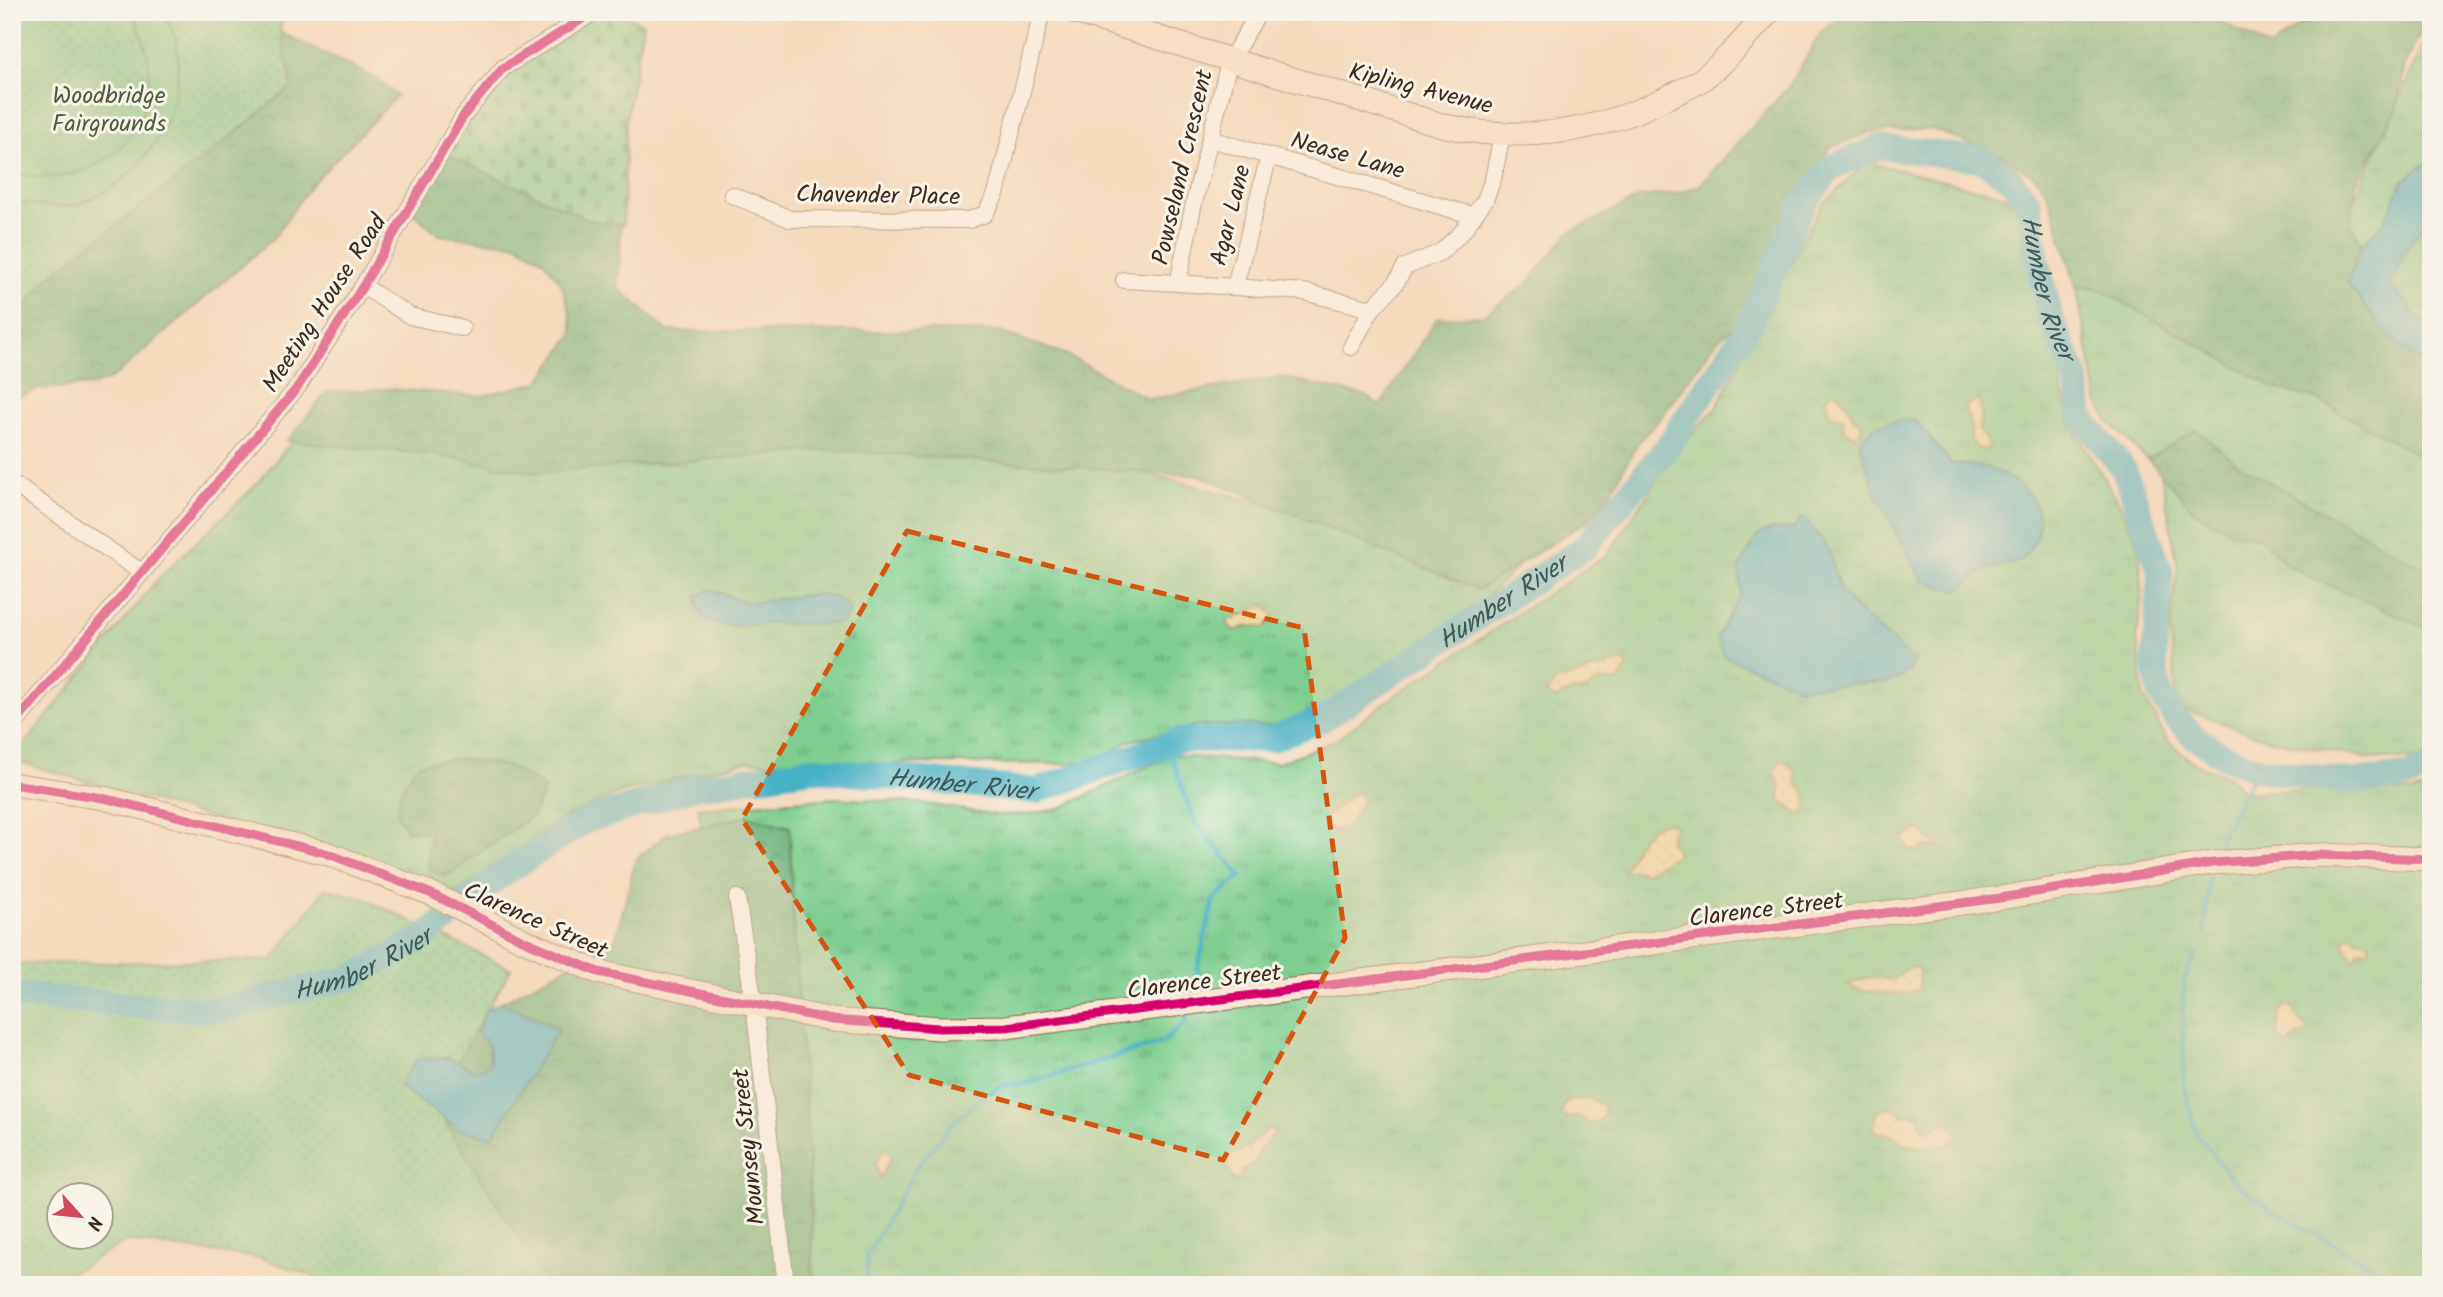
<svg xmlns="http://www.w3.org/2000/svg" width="2443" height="1297" viewBox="0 0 2443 1297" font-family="Kalam,sans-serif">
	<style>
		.grass { fill: url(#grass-tufts); stroke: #5c7c56; stroke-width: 2 }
		.forest { fill: url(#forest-crowns); stroke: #506e4c; stroke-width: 2 }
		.sand { fill: url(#sand-dots); stroke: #94825e; stroke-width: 2 }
		.cemetery { fill: url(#cemetery-stones); stroke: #5c7c56; stroke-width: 2 }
		.park { fill: url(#park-dots); stroke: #5c7c56; stroke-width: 2; fill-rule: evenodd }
		.pitch { fill: #7dce8f; stroke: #5c7c56; stroke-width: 2 }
		.water { fill: #47b1c5; stroke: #416e72; stroke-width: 2 }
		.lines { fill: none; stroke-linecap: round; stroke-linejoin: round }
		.stream { stroke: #47b1c5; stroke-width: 4.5 }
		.river { stroke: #47b1c5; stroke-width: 26 }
		.street-casing { stroke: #7c6856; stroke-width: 18 }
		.secondary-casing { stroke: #7c6856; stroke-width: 25 }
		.street { stroke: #fff; stroke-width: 16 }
		.secondary { stroke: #fbe5cf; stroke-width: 23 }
		.cycleway-casing { stroke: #f7f3e8; stroke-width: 13 }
		.cycleway { stroke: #d6006c; stroke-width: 9 }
		.marked { fill: none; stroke: #d7540e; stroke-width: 5; stroke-dasharray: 14 9; stroke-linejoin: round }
		.labels { text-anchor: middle; stroke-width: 6; stroke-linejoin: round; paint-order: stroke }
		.street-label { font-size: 24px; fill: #3b2a1e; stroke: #f7f3e8 }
		.park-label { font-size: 24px; fill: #4f5b40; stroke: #f7f3e8 }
		.water-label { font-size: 26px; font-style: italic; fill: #3f5958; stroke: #f7f3e8 }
	</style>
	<defs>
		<pattern id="grass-tufts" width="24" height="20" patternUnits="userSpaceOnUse" patternTransform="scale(1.75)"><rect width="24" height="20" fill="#7dce8f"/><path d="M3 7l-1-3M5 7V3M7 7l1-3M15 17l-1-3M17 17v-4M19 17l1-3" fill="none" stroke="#68a774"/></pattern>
		<pattern id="forest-crowns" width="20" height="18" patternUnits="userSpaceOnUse" patternTransform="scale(1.75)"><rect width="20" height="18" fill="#66b17a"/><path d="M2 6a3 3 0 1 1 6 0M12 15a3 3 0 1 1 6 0" fill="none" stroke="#559063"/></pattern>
		<pattern id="sand-dots" width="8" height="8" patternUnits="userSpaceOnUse" patternTransform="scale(1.75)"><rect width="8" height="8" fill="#eeda9e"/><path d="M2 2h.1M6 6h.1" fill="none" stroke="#cdbb88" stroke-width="1.8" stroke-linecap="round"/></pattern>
		<pattern id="cemetery-stones" width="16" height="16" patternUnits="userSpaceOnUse" patternTransform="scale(1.75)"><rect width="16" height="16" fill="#7dce8f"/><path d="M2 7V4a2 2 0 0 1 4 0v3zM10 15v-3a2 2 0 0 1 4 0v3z" fill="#68a774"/></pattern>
		<pattern id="park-dots" width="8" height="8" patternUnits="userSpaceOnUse" patternTransform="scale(1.75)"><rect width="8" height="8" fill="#7dce8f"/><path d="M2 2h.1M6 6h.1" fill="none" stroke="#68a774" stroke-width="1.8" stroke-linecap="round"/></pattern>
	</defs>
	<rect width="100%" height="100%" fill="#f7f3e8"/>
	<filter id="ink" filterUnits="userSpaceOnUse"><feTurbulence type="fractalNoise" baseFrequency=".0143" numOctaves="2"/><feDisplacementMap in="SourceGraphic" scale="14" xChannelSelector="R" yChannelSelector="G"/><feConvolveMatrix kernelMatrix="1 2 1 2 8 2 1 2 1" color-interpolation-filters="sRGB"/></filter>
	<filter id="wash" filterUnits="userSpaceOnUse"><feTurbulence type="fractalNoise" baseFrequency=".00686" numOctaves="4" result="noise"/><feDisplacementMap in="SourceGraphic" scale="28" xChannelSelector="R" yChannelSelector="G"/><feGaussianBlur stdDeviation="1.57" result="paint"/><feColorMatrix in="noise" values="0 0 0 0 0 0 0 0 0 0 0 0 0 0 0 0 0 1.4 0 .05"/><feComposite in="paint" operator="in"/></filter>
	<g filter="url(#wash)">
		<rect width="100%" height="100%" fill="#f4dbbe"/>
		<g class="grass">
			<path d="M2431 27V756L2419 760 2366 758 2271 740 2186 710 2176 695 2170 628 2178 568 2161 473 2108 421 2098 401 2076 286 2048 194 2034 176 2327 261Z"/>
			<path d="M1867 162 2005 196 2030 217 2060 348 2062 393 2070 423 2120 504 2139 547 2142 593 2137 636 2143 696 2168 741 2195 764 2228 776 2245 793 2350 787 2412 792 2431 788V1285H781L698 808 834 798 921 803 995 815 1028 814 1059 809 1171 755 1278 763 1336 740 1397 694 1608 554 1676 452 1716 408 1821 206Z"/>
			<path d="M295 438 1010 444 1174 480 1371 533 1615 481 1587 521 1522 562 1478 605 1435 636 1299 726 1198 725 1129 741 1098 759 1068 764 908 763 863 768 747 761 622 792 566 816 456 893 331 849 256 831 12 760 158 579 252 489Z"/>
		</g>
		<g class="forest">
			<path d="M617 12 643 24 626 120 618 288 668 331H997L1065 354 1148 399 1280 377 1366 396 1380 406 1437 318 1482 316 1528 283 1568 233 1640 197 1679 193 1700 185 1789 86 1822 31 1849 12H2204L2270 48 2317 12H2431L2405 64 2396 111 2356 184 2351 224 2362 245 2347 282 2398 344 2431 367V462L2314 398 2275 388 2101 290 2076 286 2048 194 2034 176 2004 157 1932 129 1871 132 1829 148 1737 324 1718 340 1659 420 1639 441 1609 496 1587 521 1478 590 1201 476 827 450 536 473 438 455 287 441 327 392 391 389 481 396 539 382 573 333 569 307 560 281 543 260 518 245 439 235 404 205 441 152Z"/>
			<path d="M280 32 377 79 397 96 311 185 273 239 111 379 94 385 38 389 12 400V324L49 276 203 159 292 86Z"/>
			<path d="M2196 430 2239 465 2431 572V630L2311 577 2285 563 2259 537 2233 533 2196 513 2148 459Z"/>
			<path d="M458 758 510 767 545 788 533 815 445 877 428 869 430 833 406 829 397 815 402 787 418 764Z"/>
			<path d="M747 816 790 827C793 980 812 1132 813 1285H406L102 1196H60L484 1011 490 1065 476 1071 447 1057 460 1130 559 1029 501 1002 615 941 636 859 667 834Z"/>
		</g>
		<g class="sand">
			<path d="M1831 392H1836L1847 404 1854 419 1862 423 1861 432 1856 436 1844 431 1843 418 1830 415 1825 400Z"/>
			<path d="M1979 399 1982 417 1978 429 1990 446 1986 450 1979 449 1971 441 1972 426 1965 410 1968 404Z"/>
			<path d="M1264 605 1274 615 1265 628 1249 626 1234 631 1228 624V620Z"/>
			<path d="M1622 661 1628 665 1618 682 1601 680 1586 690 1565 693 1557 698 1546 694 1556 681Z"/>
			<path d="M1784 761 1795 770 1797 783 1806 794 1807 808 1804 813 1795 812 1780 800V785L1774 771 1779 762Z"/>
			<path d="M1359 792 1363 801 1347 827 1333 830 1326 827 1325 817 1353 793Z"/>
			<path d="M1665 822 1676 826 1669 839 1678 854 1645 873 1637 870 1623 872 1639 841 1651 828Z"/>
			<path d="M1920 829 1928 839 1939 842 1940 846H1925L1918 851 1910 850 1904 843V836Z"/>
			<path d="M2348 935 2370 943 2369 950 2359 951 2354 960 2343 943Z"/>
			<path d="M1909 967 1919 969V989C1905 998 1862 992 1847 985L1869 977 1892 980Z"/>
			<path d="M2285 1005 2292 1007 2298 1019 2308 1029 2307 1033 2295 1037 2288 1046 2278 1038 2279 1014Z"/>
			<path d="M1591 1098 1604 1107 1605 1113 1599 1122 1589 1124 1580 1116 1564 1118 1561 1115 1566 1101Z"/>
			<path d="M1885 1107 1895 1108 1903 1115H1917L1924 1129H1932L1946 1121 1959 1134 1952 1143 1930 1147 1906 1145 1896 1137 1872 1130 1878 1112Z"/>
			<path d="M1271 1127 1276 1132 1259 1151 1256 1161 1242 1170 1241 1179 1235 1181 1227 1168 1229 1155 1250 1147 1254 1140Z"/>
			<path d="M884 1149 892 1156 880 1178 875 1163Z"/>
		</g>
		<path class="cemetery" d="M590 12H617L643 24 626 120 623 225 590 220 441 152 492 77Z"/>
		<g class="park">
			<path d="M12 12H284L280 32 292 86 203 159 49 276 12 324Z"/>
			<path d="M325 889 365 899 511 969 433 1103 548 1285H319L314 1276 260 1258 126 1241 50 1285H12V964L272 960ZM60 1196H102V1238H60Z"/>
		</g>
		<path class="pitch" d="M131 12H163C167 22 174 32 176 42 188 104 148 174 92 198 86 200 78 205 72 206 55 208 29 205 12 200V172C114 200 184 102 131 12Z"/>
		<g class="water">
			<path d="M2431 159V220H2427L2404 253 2392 287 2424 323 2431 326V367C2394 349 2371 314 2347 282L2362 245 2385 221 2403 181Z"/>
			<path d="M1914 419 1951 463C1964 465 1978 465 1990 469 2036 486 2056 521 2021 561L1981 571 1958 591 1922 581 1875 491 1859 442C1873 422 1891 421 1914 419Z"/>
			<path d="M1803 517 1829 550 1839 588 1855 608 1914 661 1909 671 1891 682 1799 687 1723 656 1717 636 1741 593 1739 568 1758 535 1772 529H1793Z"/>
			<path d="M710 590C723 591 733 600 747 602 775 605 835 577 850 612L840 624C818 623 795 624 773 623 750 621 697 641 697 596Z"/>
			<path d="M501 1002 559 1029 492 1137 460 1130 399 1086 418 1058 447 1057 476 1071 490 1065V1048L478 1032 484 1011Z"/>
		</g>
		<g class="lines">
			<g class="stream">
				<path d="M1167 745 1195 822 1241 876 1214 899 1191 996"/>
				<path d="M2217 849 2222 834 2257 769"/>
				<path d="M2204 933 2209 877"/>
				<path d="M2194 957 2184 982 2183 1007 2184 1087 2196 1133 2236 1184 2274 1211 2394 1278 2399 1285"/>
				<path d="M867 1285V1255L917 1167 952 1124 979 1099 1002 1086 1028 1083 1163 1042 1185 1023 1187 1011"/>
			</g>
			<path class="river" id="s1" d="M12 995 210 1011 350 978 423 938 494 880 585 821 695 787 812 769 1036 791 1180 740 1271 739 1323 719 1585 547 1667 447 1748 327 1804 203 1832 167 1879 147 1980 159 2010 178 2029 203 2036 254 2050 317 2076 376 2081 417 2124 470 2161 572 2154 660 2160 694 2175 717 2196 738 2225 757 2257 769 2350 782 2410 776 2431 767"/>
		</g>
	</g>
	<g filter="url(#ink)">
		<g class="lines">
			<defs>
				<g id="street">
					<path d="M1259 12 1229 62 1193 207 1178 283 1304 292 1372 309 1395 284 1405 267 1441 252 1462 232 1485 200 1493 179 1502 135"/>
					<path d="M1210 139 1474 216"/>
					<path d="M732 195 790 219 969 220 985 214 996 194 1042 12"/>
					<path d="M1124 280 1178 283"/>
					<path d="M363 286 410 316 462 328"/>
					<path d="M1235 286 1269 156"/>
					<path d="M1351 347 1372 309"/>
					<path d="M12 483 141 572"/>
					<path d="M12 727 297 388 363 286 464 115 503 68 594 12"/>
					<path d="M737 898 754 1004 786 1285"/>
				</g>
				<g id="secondary">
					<path d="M1075 12 1445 126C1522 143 1598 133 1668 97 1678 92 1691 87 1701 80 1726 61 1748 35 1769 12"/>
					<path d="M12 784 103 798 326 853 432 894 525 941 598 972 832 1020 939 1028 1006 1027 2000 898 2212 863 2318 855 2431 859"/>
				</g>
			</defs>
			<use href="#street" class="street-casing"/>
			<use href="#secondary" class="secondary-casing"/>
			<use href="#street" class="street"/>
			<use href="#secondary" class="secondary"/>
			<defs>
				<g id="cycleway">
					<path d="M12 727 297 388 363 286 464 115 503 68 594 12"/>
					<path d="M12 784 103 798 326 853 432 894 525 941 598 972 832 1020 939 1028 1006 1027 2000 898 2212 863 2318 855 2431 859"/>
				</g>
			</defs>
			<use href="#cycleway" class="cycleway-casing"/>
			<use href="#cycleway" class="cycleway"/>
		</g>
	</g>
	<path d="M0 0H2443V1297H0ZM907 531 1304 628 1345 938 1223 1160 909 1075 742 819Z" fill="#f4dbbe" fill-opacity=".55" fill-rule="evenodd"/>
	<path class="marked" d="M907 531 1304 628 1345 938 1223 1160 909 1075 742 819Z"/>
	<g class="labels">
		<g class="street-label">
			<text transform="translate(1421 88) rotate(14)" y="8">Kipling Avenue</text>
			<text transform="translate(1348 155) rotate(16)" y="8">Nease Lane</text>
			<text transform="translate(1182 167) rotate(-77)" y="8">Powseland Crescent</text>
			<text transform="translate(878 195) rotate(1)" y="8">Chavender Place</text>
			<text transform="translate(1230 215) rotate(-76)" y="8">Agar Lane</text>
			<text transform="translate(324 303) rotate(-57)" y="8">Meeting House Road</text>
			<text transform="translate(1766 909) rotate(-7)" y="8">Clarence Street</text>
			<text transform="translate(536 920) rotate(24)" y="8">Clarence Street</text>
			<text transform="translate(1204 981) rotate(-7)" y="8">Clarence Street</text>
			<text transform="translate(748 1147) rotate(-96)" y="8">Mounsey Street</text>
		</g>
		<g class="park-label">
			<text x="109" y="103">Woodbridge<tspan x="109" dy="28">Fairgrounds</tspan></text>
		</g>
		<g class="water-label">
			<text dy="9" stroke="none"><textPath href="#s1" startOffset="2460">Humber River</textPath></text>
			<text dy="9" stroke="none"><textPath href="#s1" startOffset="1598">Humber River</textPath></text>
			<text dy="9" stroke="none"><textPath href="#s1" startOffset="1010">Humber River</textPath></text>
			<text dy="9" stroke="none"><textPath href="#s1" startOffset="359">Humber River</textPath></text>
		</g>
	</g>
	<rect width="2443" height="1297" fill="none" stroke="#f7f3e8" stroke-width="42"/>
	<g transform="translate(80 1216) rotate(117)"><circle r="33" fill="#f7f3e8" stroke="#aca397" stroke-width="2"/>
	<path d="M0-5L12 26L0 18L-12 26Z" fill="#d1495b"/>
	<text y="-10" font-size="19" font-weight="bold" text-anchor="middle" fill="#3b2a1e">N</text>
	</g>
</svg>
